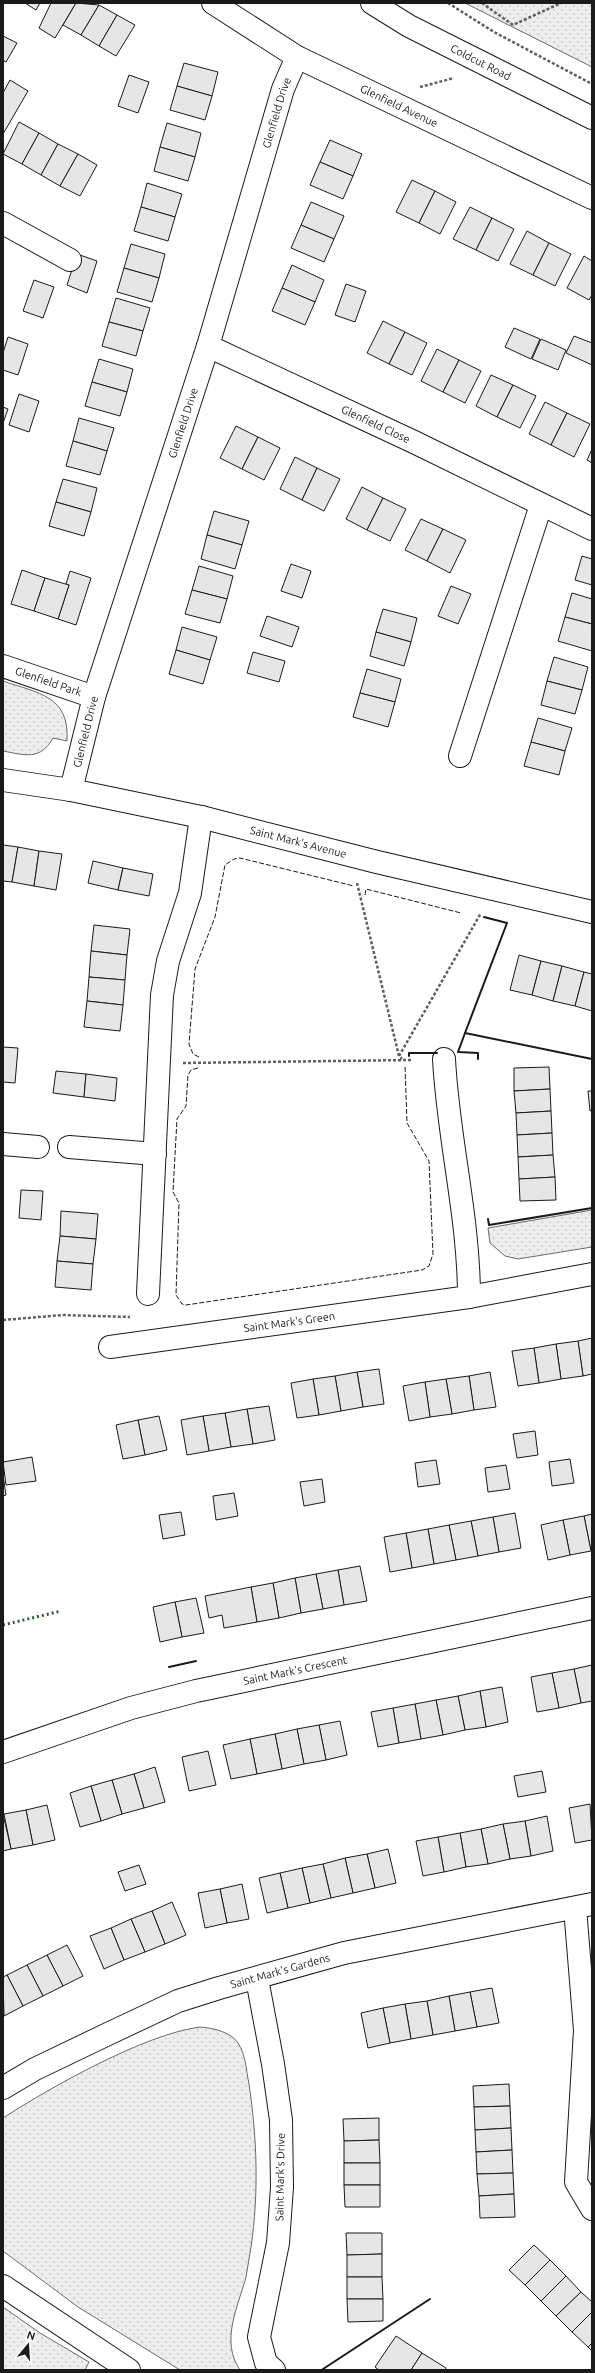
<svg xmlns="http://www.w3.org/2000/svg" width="595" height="2373" viewBox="0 0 595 2373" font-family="Ubuntu,sans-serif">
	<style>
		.grass { fill: url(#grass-dots); stroke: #6a6a6a }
		.building { fill: #e6e6e6; stroke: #1a1a1a }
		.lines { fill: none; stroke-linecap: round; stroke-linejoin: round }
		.minor-casing { stroke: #1a1a1a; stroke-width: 24 }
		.secondary-casing { stroke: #1a1a1a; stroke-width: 24 }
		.path { stroke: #5f5f5f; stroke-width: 2.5; stroke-dasharray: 3 2; stroke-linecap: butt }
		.minor { stroke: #fff; stroke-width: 22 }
		.secondary { stroke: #fff; stroke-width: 22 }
		.hedge { stroke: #2b5a34; stroke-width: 3; stroke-dasharray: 2 3; stroke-linecap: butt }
		.fence { stroke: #1a1a1a; stroke-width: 1; stroke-dasharray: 5 2; stroke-linecap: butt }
		.wall { stroke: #1a1a1a; stroke-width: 2 }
		.labels { text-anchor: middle; stroke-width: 3; stroke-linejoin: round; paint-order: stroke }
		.street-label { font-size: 11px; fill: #1a1a1a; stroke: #fff }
	</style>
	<defs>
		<pattern id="grass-dots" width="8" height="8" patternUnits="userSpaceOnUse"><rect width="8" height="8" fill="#ededed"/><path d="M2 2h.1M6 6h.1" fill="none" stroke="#cbcbcb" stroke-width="1.8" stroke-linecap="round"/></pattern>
	</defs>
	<rect width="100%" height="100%" fill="#fff"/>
	<g class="grass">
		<path d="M465 3H592V67Z"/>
		<path d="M3 681C38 693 70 696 67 741L53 738C40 761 25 755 3 751Z"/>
		<path d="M592 1210V1247L518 1259 505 1256 490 1243 488 1228Z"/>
		<path d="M200 2027C213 2028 231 2032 238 2043 246 2055 246 2070 249 2084 257 2138 259 2193 251 2247 249 2257 248 2267 246 2277 238 2307 220 2341 240 2370H180L78 2307 3 2251V2118C51 2087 145 2034 200 2027Z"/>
		<path d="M3 2307 40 2333 89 2362 85 2370H3Z"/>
	</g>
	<g class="building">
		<path d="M25 3H40L36 10Z"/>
		<path d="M51 3H76L55 38 39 28Z"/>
		<path d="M76 3 99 5 81 35 63 25Z"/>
		<path d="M99 5 117 15 99 46 81 35Z"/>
		<path d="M117 15 135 25 116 56 99 46Z"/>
		<path d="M3 36 17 43 6 62 3 60Z"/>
		<path d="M184 63 218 72 212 96 177 86Z"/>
		<path d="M129 75 149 82 138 113 118 106Z"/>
		<path d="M10 80 28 91 3 134V93Z"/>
		<path d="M177 86 212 96 205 120 170 110Z"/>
		<path d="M19 122 39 133 22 164 3 154Z"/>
		<path d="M167 123 201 133 195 157 160 147Z"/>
		<path d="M39 133 58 144 41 175 22 164Z"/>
		<path d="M330 140 362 154 353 176 320 162Z"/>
		<path d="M58 144 78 154 60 186 41 175Z"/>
		<path d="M160 147 195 157 188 181 154 171Z"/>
		<path d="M78 154 97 165 80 196 60 186Z"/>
		<path d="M320 162 353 176 343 199 310 185Z"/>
		<path d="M412 180 435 191 419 223 396 212Z"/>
		<path d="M147 183 182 194 175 217 141 207Z"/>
		<path d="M435 191 456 202 440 234 419 223Z"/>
		<path d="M311 202 344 216 334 239 301 225Z"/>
		<path d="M141 207 175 217 168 241 134 231Z"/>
		<path d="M470 207 492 218 476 250 453 239Z"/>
		<path d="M492 218 514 229 498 261 476 250Z"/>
		<path d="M301 225 334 239 324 262 291 248Z"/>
		<path d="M527 231 549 243 533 275 510 264Z"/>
		<path d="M549 243 571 254 555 286 533 275Z"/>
		<path d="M131 244 165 254 159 278 124 268Z"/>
		<path d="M77 254 97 261 87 293 67 285Z"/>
		<path d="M584 256 592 261V295L589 300 567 288Z"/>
		<path d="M292 265 324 280 315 302 282 288Z"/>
		<path d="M124 268 159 278 152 302 117 292Z"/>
		<path d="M34 280 54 287 43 318 23 311Z"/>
		<path d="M346 284 366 291 355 322 335 315Z"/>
		<path d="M282 288 315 302 305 325 272 311Z"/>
		<path d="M116 298 150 308 143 331 109 322Z"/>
		<path d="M383 321 405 332 389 364 367 353Z"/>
		<path d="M109 322 143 331 136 356 102 346Z"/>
		<path d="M514 328 540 339 531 359 505 347Z"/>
		<path d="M405 332 427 343 412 375 389 364Z"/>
		<path d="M574 336 592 343V365L566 353Z"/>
		<path d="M8 337 28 344 18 375 3 370V353Z"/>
		<path d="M541 339 566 350 558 370 532 359Z"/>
		<path d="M437 349 459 360 443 392 421 381Z"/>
		<path d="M99 359 133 369 127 392 92 382Z"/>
		<path d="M459 360 481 371 465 403 443 392Z"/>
		<path d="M491 375 513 385 497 417 476 406Z"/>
		<path d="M92 382 127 392 120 416 85 406Z"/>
		<path d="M513 385 536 396 520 428 497 417Z"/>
		<path d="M19 394 39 401 29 432 9 425Z"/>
		<path d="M545 402 567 413 551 445 529 434Z"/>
		<path d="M3 407 8 409 3 423Z"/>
		<path d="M567 413 590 424 574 457 551 445Z"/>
		<path d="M79 418 114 428 107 451 73 441Z"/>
		<path d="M236 426 258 437 242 469 220 458Z"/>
		<path d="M258 437 280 448 264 480 242 469Z"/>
		<path d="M73 441 107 451 100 475 66 466Z"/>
		<path d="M592 449V463L587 460Z"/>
		<path d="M295 457 317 468 302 500 280 489Z"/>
		<path d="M317 468 340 479 324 511 302 500Z"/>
		<path d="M63 479 97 488 91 512 56 502Z"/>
		<path d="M362 487 383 498 367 530 346 519Z"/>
		<path d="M383 498 406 509 390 541 367 530Z"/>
		<path d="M56 502 91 512 84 536 49 526Z"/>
		<path d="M214 511 249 521 242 545 207 535Z"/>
		<path d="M421 519 443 529 427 561 405 550Z"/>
		<path d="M443 529 466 540 450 573 427 561Z"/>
		<path d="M207 535 242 545 235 569 201 559Z"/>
		<path d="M582 556 592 559V585L575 580Z"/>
		<path d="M291 564 311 571 302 598 281 591Z"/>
		<path d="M199 566 233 576 227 599 192 590Z"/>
		<path d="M22 570 45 578 34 611 11 604Z"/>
		<path d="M70 571 91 578 76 625 58 619 69 585 66 584Z"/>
		<path d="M45 578 69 585 58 619 34 611Z"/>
		<path d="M451 586 471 594 458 624 438 616Z"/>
		<path d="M192 590 227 599 220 623 185 614Z"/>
		<path d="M572 593 592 599V624L565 617Z"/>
		<path d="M383 609 417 618 411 642 376 632Z"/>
		<path d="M267 616 299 627 292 647 260 636Z"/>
		<path d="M565 617 592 624V651L558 641Z"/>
		<path d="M182 627 217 637 210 660 176 650Z"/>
		<path d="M376 632 411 642 404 666 370 656Z"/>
		<path d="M176 650 210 660 203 684 169 674Z"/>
		<path d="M253 652 285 661 279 682 247 673Z"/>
		<path d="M554 657 588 667 582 690 547 681Z"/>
		<path d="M367 669 401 679 395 702 360 693Z"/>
		<path d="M547 681 582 690 575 714 541 705Z"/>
		<path d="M360 693 395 702 388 727 353 717Z"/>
		<path d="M538 718 572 728 565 751 531 742Z"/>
		<path d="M531 742 565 751 559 775 524 766Z"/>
		<path d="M3 845 18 847 12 882 3 881Z"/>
		<path d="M18 847 39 851 34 886 12 882Z"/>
		<path d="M39 851 62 854 56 890 34 886Z"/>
		<path d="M93 861 123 868 118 890 88 883Z"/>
		<path d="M123 868 153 874 149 896 118 890Z"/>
		<path d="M94 925 130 929 127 955 91 951Z"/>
		<path d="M91 951 127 955 125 980 89 977Z"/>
		<path d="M519 955 541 961 532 995 510 990Z"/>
		<path d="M541 961 562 966 553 1001 532 995Z"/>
		<path d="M562 966 584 972 575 1006 553 1001Z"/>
		<path d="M584 972 592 974V1011L575 1006Z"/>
		<path d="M89 977 125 980 123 1005 87 1001Z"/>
		<path d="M87 1001 123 1005 120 1031 84 1027Z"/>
		<path d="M3 1047 18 1048 15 1083 3 1082Z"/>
		<path d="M549 1067 550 1089 514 1091V1068Z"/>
		<path d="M56 1071 86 1074 84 1097 53 1093Z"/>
		<path d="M86 1074 117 1078 115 1101 84 1097Z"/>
		<path d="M550 1089 551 1111 516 1113 514 1091Z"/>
		<path d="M588 1091H592V1110L590 1111Z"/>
		<path d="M551 1111 552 1133 517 1135 516 1113Z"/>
		<path d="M552 1133 553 1155 518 1157 517 1135Z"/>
		<path d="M553 1155 555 1177 519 1179 518 1157Z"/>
		<path d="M555 1177 556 1200 520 1201 519 1179Z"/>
		<path d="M21 1190 43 1191 41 1220 19 1218Z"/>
		<path d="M61 1211 98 1214 96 1239 60 1236Z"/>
		<path d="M60 1236 96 1239 93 1264 57 1261Z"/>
		<path d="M57 1261 93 1264 91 1290 55 1287Z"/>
		<path d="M592 1338V1374L583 1376 578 1341Z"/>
		<path d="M578 1341 583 1376 561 1379 556 1344Z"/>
		<path d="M556 1344 561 1379 539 1383 534 1348Z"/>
		<path d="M534 1348 539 1383 518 1386 512 1351Z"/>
		<path d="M379 1369 384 1404 363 1407 357 1372Z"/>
		<path d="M357 1372 363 1407 341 1411 335 1376Z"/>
		<path d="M490 1372 496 1407 474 1410 469 1376Z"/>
		<path d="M335 1376 341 1411 319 1415 313 1379Z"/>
		<path d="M469 1376 474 1410 452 1414 446 1379Z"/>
		<path d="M313 1379 319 1415 297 1418 291 1383Z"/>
		<path d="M446 1379 452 1414 430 1417 425 1382Z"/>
		<path d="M425 1382 430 1417 409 1421 403 1386Z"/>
		<path d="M269 1406 275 1440 253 1444 247 1409Z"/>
		<path d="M247 1409 253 1444 231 1447 225 1413Z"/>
		<path d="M225 1413 231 1447 209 1451 203 1416Z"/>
		<path d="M159 1416 167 1450 145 1455 138 1420Z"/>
		<path d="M203 1416 209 1451 187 1455 181 1420Z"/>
		<path d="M138 1420 145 1455 123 1459 116 1425Z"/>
		<path d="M535 1431 538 1455 517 1458 513 1434Z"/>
		<path d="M32 1457 36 1481 6 1485 3 1462Z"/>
		<path d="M570 1459 574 1483 552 1486 549 1462Z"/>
		<path d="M436 1460 440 1484 418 1487 415 1463Z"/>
		<path d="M506 1465 510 1489 488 1492 485 1468Z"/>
		<path d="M3 1475 6 1495 3 1496Z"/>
		<path d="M322 1479 325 1502 304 1506 300 1482Z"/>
		<path d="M234 1493 238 1516 216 1520 213 1496Z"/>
		<path d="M181 1512 185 1535 163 1539 159 1515Z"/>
		<path d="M515 1513 521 1548 499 1552 493 1517Z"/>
		<path d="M592 1514V1550L591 1551 584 1516Z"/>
		<path d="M584 1516 591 1551 570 1555 563 1520Z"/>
		<path d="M493 1517 499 1552 478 1556 471 1521Z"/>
		<path d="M563 1520 570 1555 548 1560 541 1525Z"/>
		<path d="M471 1521 478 1556 456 1560 449 1525Z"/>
		<path d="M449 1525 456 1560 434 1564 428 1529Z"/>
		<path d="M428 1529 434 1564 412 1568 406 1533Z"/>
		<path d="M406 1533 412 1568 390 1572 384 1537Z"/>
		<path d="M360 1566 367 1601 344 1605 338 1570Z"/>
		<path d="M338 1570 344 1605 323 1609 316 1574Z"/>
		<path d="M316 1574 323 1609 301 1613 295 1578Z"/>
		<path d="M295 1578 301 1613 279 1618 273 1583Z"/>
		<path d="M273 1583 279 1618 257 1622 251 1587Z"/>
		<path d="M251 1587 257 1622 224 1628 222 1615 209 1618 205 1596Z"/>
		<path d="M196 1598 204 1633 182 1637 175 1602Z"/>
		<path d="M175 1602 182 1637 160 1642 153 1607Z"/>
		<path d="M592 1665V1701L581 1703 574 1669Z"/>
		<path d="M574 1669 581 1703 559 1708 552 1673Z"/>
		<path d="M552 1673 559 1708 537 1712 531 1677Z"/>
		<path d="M502 1687 508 1722 486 1727 480 1691Z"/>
		<path d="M480 1691 486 1727 465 1730 458 1696Z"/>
		<path d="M458 1696 465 1730 443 1735 436 1700Z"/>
		<path d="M436 1700 443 1735 421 1739 415 1704Z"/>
		<path d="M415 1704 421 1739 399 1743 393 1708Z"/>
		<path d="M393 1708 399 1743 378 1747 371 1712Z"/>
		<path d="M340 1721 347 1755 326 1760 319 1725Z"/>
		<path d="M319 1725 326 1760 304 1764 297 1729Z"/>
		<path d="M297 1729 304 1764 282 1769 275 1734Z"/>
		<path d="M275 1734 282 1769 257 1774 250 1739Z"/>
		<path d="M250 1739 257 1774 231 1779 223 1745Z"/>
		<path d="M208 1751 216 1785 189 1791 182 1757Z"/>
		<path d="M155 1767 165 1802 144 1808 134 1774Z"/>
		<path d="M542 1771 546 1792 518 1797 514 1776Z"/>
		<path d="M134 1774 144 1808 122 1814 112 1780Z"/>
		<path d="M112 1780 122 1814 101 1821 91 1786Z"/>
		<path d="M91 1786 101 1821 80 1827 70 1793Z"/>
		<path d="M590 1804 592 1840 575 1843 569 1808Z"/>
		<path d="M47 1805 55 1840 33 1845 26 1810Z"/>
		<path d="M26 1810 33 1845 11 1849 4 1814Z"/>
		<path d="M3 1814 11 1849 3 1851Z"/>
		<path d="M547 1816 553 1851 531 1856 525 1821Z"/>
		<path d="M525 1821 531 1856 510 1859 503 1824Z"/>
		<path d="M503 1824 510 1859 488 1864 481 1829Z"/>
		<path d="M481 1829 488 1864 466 1867 460 1833Z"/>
		<path d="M460 1833 466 1867 444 1872 438 1837Z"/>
		<path d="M438 1837 444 1872 423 1876 416 1841Z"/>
		<path d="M388 1849 396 1883 375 1888 367 1854Z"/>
		<path d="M367 1854 375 1888 353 1893 345 1858Z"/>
		<path d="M345 1858 353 1893 331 1898 323 1864Z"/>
		<path d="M323 1864 331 1898 310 1903 302 1868Z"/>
		<path d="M139 1865 146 1884 125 1891 118 1872Z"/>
		<path d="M302 1868 310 1903 288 1908 280 1873Z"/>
		<path d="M280 1873 288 1908 267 1913 259 1878Z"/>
		<path d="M242 1884 249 1919 227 1923 220 1889Z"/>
		<path d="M220 1889 227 1923 205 1928 198 1893Z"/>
		<path d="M172 1902 186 1935 165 1944 152 1911Z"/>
		<path d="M152 1911 165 1944 145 1952 131 1919Z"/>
		<path d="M131 1919 145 1952 124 1960 111 1928Z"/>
		<path d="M111 1928 124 1960 104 1969 90 1936Z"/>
		<path d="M67 1945 83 1976 63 1986 47 1955Z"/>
		<path d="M47 1955 63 1986 43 1996 27 1965Z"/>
		<path d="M27 1965 43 1996 23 2006 7 1975Z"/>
		<path d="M7 1975 23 2006 4 2016 3 1977Z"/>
		<path d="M492 1988 499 2023 477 2027 470 1992Z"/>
		<path d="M470 1992 477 2027 455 2031 449 1996Z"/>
		<path d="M449 1996 455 2031 433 2035 427 2001Z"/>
		<path d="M427 2001 433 2035 411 2039 405 2004Z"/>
		<path d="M405 2004 411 2039 390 2043 383 2008Z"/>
		<path d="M383 2008 390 2043 368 2048 361 2013Z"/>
		<path d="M509 2084 510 2106 474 2107 473 2086Z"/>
		<path d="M510 2106 511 2128 475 2130 474 2107Z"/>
		<path d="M379 2118V2140L344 2141 343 2119Z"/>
		<path d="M511 2128 512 2150 476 2152 475 2130Z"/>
		<path d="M379 2140 380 2163H344V2141Z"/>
		<path d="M512 2150 513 2173 477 2174 476 2152Z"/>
		<rect x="344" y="2163" width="36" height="22"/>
		<path d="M513 2173 514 2194 479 2196 477 2174Z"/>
		<path d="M344 2185H380V2207H345Z"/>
		<path d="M514 2194 515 2217 480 2218 479 2196Z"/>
		<path d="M346 2233H382V2254L347 2255Z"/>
		<path d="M534 2245 550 2260 525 2285 509 2270Z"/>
		<path d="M382 2254V2277H347V2255Z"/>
		<path d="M550 2260 566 2276 541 2301 525 2285Z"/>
		<path d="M566 2276 581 2292 556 2316 541 2301Z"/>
		<path d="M347 2277H382L383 2299H347Z"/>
		<path d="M581 2292 592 2302V2312L572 2332 556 2316Z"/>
		<path d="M347 2299H383V2321L348 2322Z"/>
		<path d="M592 2312V2343L588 2347 572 2332Z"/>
		<path d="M396 2336 422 2353 411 2370H379L375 2367Z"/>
		<path d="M592 2343V2351L588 2347Z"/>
		<path d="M422 2353 446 2368 445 2370H411Z"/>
	</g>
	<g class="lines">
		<defs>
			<g id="minor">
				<path id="s1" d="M213 3 297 57 592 198"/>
				<path d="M3 223 70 260"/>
				<path id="s2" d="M208 346 414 442 592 529"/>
				<path id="s3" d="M3 666 94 697"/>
				<path d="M460 756 541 505"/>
				<path id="s4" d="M3 780 71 790 201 817 377 862 592 912"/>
				<path id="s5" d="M71 790 94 697 208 346 283 89 297 57"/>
				<path d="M444 1059C448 1138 469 1217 469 1297"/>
				<path d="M3 1144 38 1147"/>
				<path d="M69 1147 155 1154"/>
				<path d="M148 1294 162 995 168 961 190 893 201 817"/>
				<path id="s6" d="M110 1347 469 1297 592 1274"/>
				<path id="s7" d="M3 1752 131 1708 196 1691 592 1608"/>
				<path d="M575 1908 585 2030 576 2182 592 2209"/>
				<path d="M257 1979 273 2064 281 2120 282 2187 278 2243 259 2337 266 2363 274 2370"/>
				<path id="s8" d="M3 2088 35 2069 110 2033 178 2001 219 1988 344 1953 592 1904"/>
				<path d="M3 2286 129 2370"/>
			</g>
			<g id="secondary">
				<path id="s9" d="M372 3 409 26 592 118"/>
			</g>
		</defs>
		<use href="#minor" class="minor-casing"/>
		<use href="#secondary" class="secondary-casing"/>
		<g class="path">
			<path d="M448 3 494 32 592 84"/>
			<path d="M482 3 513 25 561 3"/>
			<path d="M420 87 454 78"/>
			<path d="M357 883 399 1056 402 1059"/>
			<path d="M399 1056 481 913"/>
			<path d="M183 1063 411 1060"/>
			<path d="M3 1320 63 1315 130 1317"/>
		</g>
		<use href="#minor" class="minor"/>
		<use href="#secondary" class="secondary"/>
		<path class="hedge" d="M3 1625 61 1611"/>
		<g class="fence">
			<path d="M365 895 366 889 461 913"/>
			<path d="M199 1057 193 1054 189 1044 195 969 215 917 225 865 234 859 240 858 354 886"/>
			<path d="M198 1068 191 1070 188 1075 186 1106 177 1119 173 1192 179 1203 176 1295 182 1304 186 1305 422 1270 429 1266 433 1254 429 1161 407 1123 405 1066"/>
		</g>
		<g class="wall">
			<path d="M465 1033 507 923 484 917"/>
			<path d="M409 1056V1053H437"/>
			<path d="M478 1059V1053L458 1052 465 1033 592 1059"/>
			<path d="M488 1219 489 1225 592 1208"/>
			<path d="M169 1667 196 1661"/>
			<path d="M323 2369 430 2299"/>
		</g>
	</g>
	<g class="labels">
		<g class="street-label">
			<text dy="4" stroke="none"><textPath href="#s9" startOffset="124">Coldcut Road</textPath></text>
			<text dy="4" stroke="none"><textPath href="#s1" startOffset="213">Glenfield Avenue</textPath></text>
			<text dy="4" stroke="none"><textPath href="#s5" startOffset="708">Glenfield Drive</textPath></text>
			<text dy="4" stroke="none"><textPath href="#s5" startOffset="384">Glenfield Drive</textPath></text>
			<text dy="4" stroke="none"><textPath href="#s2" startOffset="185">Glenfield Close</textPath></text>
			<text dy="4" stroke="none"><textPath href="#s3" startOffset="48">Glenfield Park</textPath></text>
			<text dy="4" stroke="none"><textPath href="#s5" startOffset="60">Glenfield Drive</textPath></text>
			<text dy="4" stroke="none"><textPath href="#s4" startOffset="302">Saint Mark's Avenue</textPath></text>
			<text dy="4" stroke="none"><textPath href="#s6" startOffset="181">Saint Mark's Green</textPath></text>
			<text dy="4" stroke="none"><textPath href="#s7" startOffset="304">Saint Mark's Crescent</textPath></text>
			<text dy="4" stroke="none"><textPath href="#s8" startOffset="302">Saint Mark's Gardens</textPath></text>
			<text transform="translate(280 2177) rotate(-89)" y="4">Saint Mark's Drive</text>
		</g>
	</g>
	<rect width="595" height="2373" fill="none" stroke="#1a1a1a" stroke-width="8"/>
	<g transform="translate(28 2345) rotate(18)" stroke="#ffffff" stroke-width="3" paint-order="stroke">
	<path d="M0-3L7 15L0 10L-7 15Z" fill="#1a1a1a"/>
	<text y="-6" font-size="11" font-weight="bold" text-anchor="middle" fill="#1a1a1a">N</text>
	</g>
</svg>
